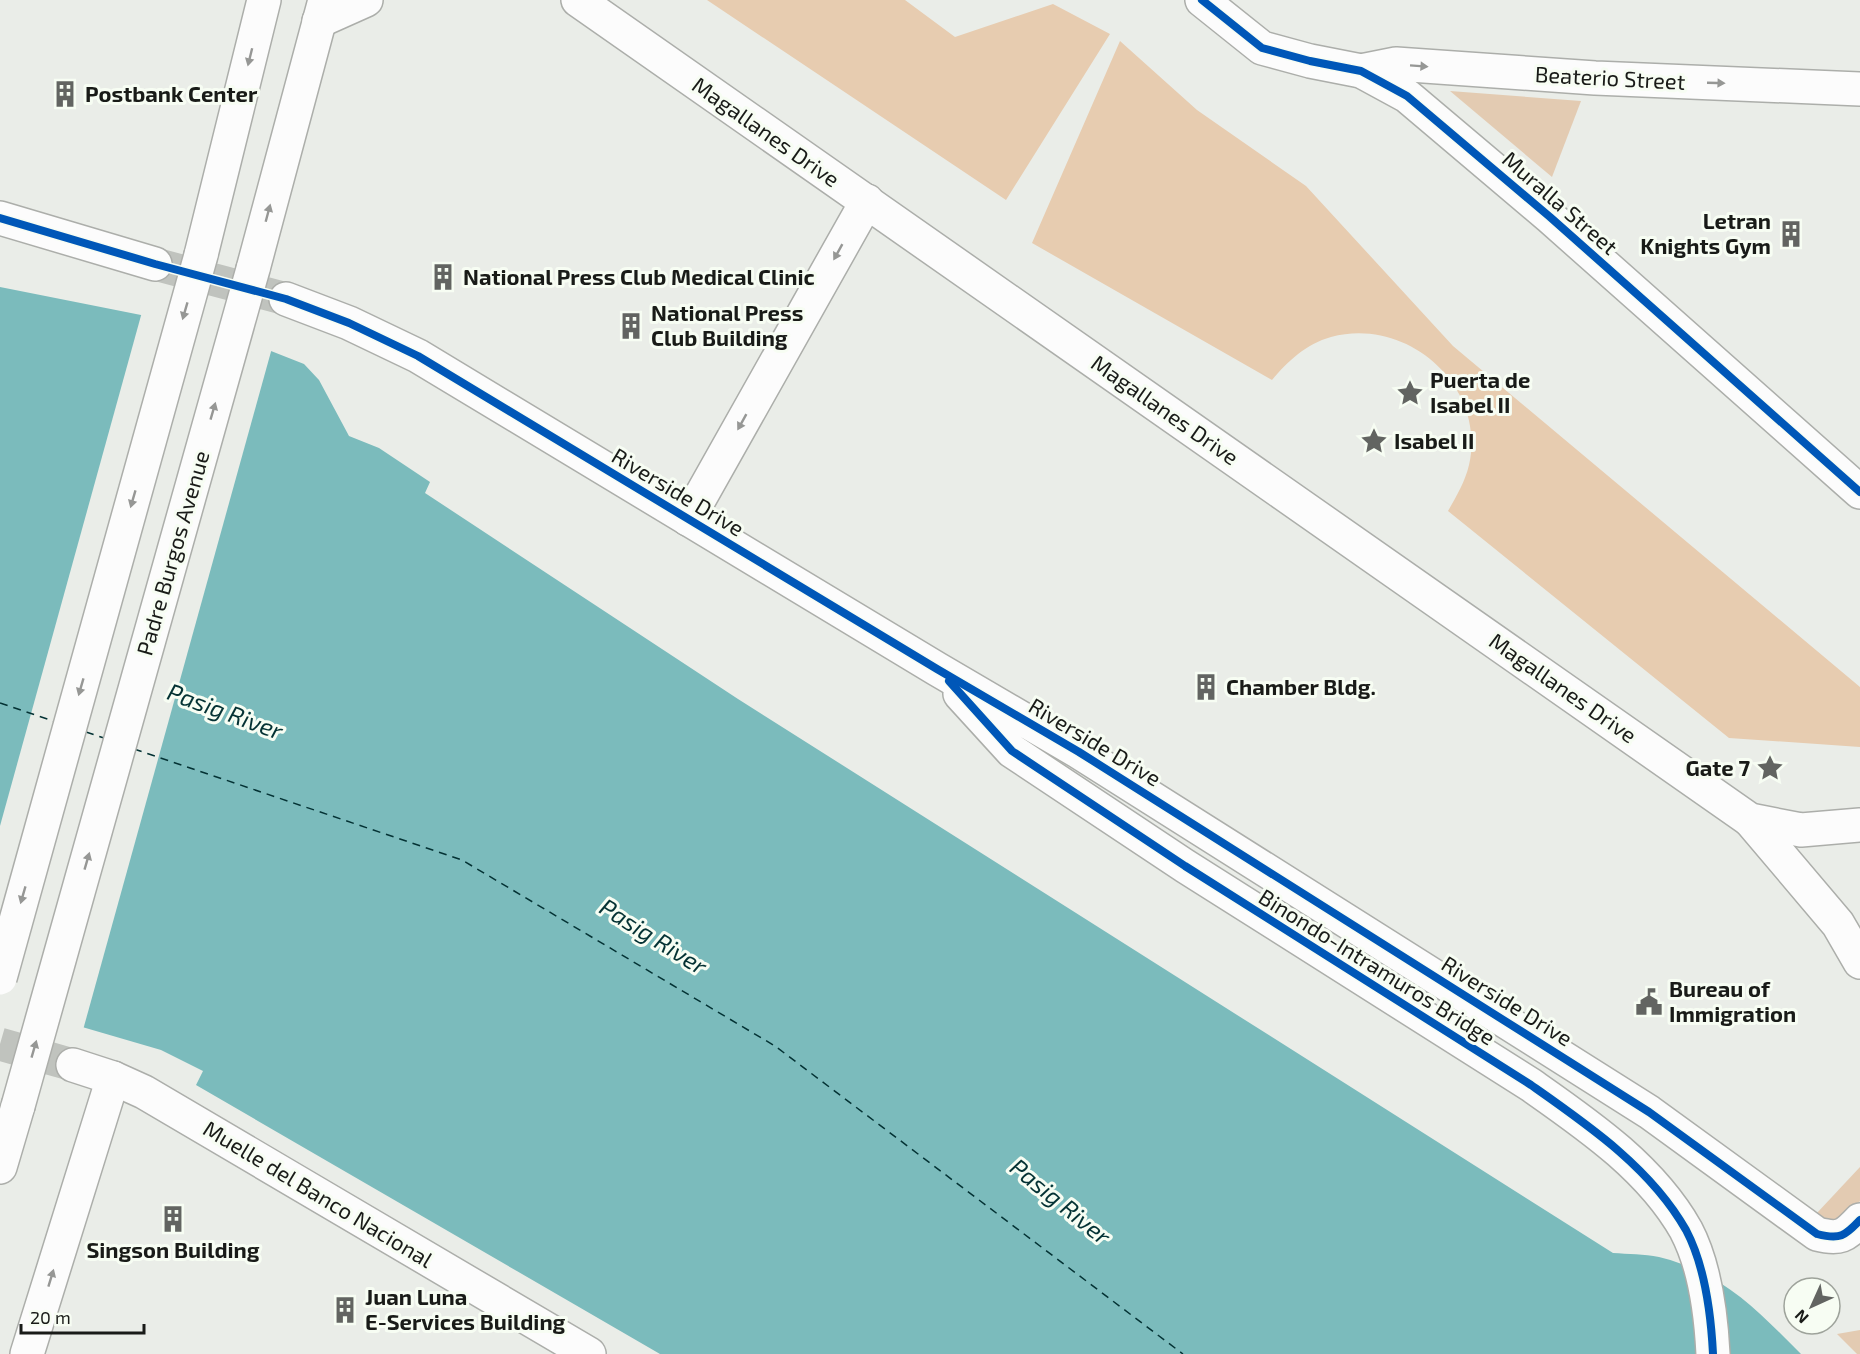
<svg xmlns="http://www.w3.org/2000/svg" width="1860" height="1354" viewBox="0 0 1860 1354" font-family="'Exo 2',sans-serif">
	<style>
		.green { fill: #e3cbb2 }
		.forest { fill: #e7ccb0 }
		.water { fill: #7bbbbc }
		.pier { fill: #eaede8 }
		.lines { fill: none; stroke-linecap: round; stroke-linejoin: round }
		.ferry { stroke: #043234; stroke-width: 1.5; stroke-dasharray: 8 6; stroke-linecap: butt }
		.secondary-tunnel { stroke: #c0c3be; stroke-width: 33; stroke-dasharray: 33 16; stroke-linecap: butt }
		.street-casing { stroke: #acaeaa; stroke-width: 36 }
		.secondary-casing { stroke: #acaeaa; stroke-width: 36 }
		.street { stroke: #fcfcfc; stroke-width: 33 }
		.secondary { stroke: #fcfcfc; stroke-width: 33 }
		.secondary-bridge-casing { stroke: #acaeaa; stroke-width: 36; stroke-linecap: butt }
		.secondary-bridge { stroke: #fcfcfc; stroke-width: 33 }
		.cycleway-casing { stroke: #f7fdf3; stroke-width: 11 }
		.cycleway { stroke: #0057b8; stroke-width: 8 }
		.oneway { fill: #969795 }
		.labels { text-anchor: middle; stroke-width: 6; stroke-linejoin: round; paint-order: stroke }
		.street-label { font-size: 22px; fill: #191b18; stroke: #f7fdf3 }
		.poi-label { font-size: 22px; font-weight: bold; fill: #191b18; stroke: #f7fdf3; text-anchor: start }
		.water-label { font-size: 24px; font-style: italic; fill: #043234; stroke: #f7fdf3 }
	</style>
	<rect width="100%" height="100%" fill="#eaede8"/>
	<g class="green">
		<path d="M1450 91 1581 101 1552 177Z"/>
		<path d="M1860 1167V1201L1841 1222 1823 1219 1816 1214Z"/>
		<path d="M1860 1330V1354H1857L1837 1334Z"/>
	</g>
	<g class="forest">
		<path d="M707 0H905L955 37 1053 4 1110 34 1006 200Z"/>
		<path d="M1120 41 1197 110 1306 186 1453 346 1860 687V747L1729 738 1448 511C1456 497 1465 482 1469 465 1487 386 1407 316 1331 337 1306 344 1288 361 1272 380L1032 243Z"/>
	</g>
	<path class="water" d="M0 287 141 315 271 351 304 364 319 380 349 436 379 448 430 482 425 493 738 699 1613 1253C1628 1254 1644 1254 1659 1257 1723 1273 1756 1309 1801 1354H660L196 1085 203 1071 161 1050 0 1003Z"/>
	<path class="pier" d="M142 312 272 348 83 1030 0 1006V826Z"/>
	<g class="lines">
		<g class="ferry">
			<path d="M0 703 56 722"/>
			<path d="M86 732 104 738"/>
			<path d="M134 749 462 860 775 1046 1183 1354"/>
		</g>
		<g class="secondary-tunnel">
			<path d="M155 264 286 299"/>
			<path d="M0 1044 73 1065"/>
		</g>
		<defs>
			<g id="street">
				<path d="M1361 71 1396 64 1595 78 1860 89"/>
				<path d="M1750 820 1838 924 1860 962"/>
			</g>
			<g id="secondary">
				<path d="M578 0 1750 820 1801 830 1860 825"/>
				<path d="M1202 0 1262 48 1310 61 1361 71 1407 96 1550 217 1860 492"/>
				<path d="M319 21 366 0"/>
				<path d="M0 218 155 264"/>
				<path d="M201 255 264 0"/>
				<path d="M253 269 325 0"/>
				<path d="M286 299 349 323 418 356 937 669 1079 752 1649 1112 1817 1234C1840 1240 1845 1236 1860 1220"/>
				<path d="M688 519 867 201"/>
				<path d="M960 694 1012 751 1185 866 1531 1085C1588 1125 1651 1168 1686 1230 1705 1266 1711 1314 1713 1354"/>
				<path d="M73 1065 113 1078 144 1092 589 1354"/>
				<path d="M0 1167 18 1106"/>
				<path d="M27 1354 113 1078"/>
			</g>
		</defs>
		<use href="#street" class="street-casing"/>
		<use href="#secondary" class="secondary-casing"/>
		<use href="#street" class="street"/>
		<use href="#secondary" class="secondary"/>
		<defs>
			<g id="secondary-bridge">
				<path d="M0 978 201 255"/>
				<path d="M18 1106 253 269"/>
			</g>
		</defs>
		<use href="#secondary-bridge" class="secondary-bridge-casing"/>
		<use href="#secondary-bridge" class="secondary-bridge"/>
		<defs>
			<g id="cycleway">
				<path d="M1202 0 1262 48 1310 61 1361 71 1407 96 1550 217 1860 492"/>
				<path d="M0 218 155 264 286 299 349 323 418 356 937 669 1079 752 1649 1112 1817 1234C1840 1240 1845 1236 1860 1220"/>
				<path d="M949 681 1012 751 1185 866 1531 1085C1588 1125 1651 1168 1686 1230 1705 1266 1711 1314 1713 1354"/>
			</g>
		</defs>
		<use href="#cycleway" class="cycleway-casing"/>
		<use href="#cycleway" class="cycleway"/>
	</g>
	<defs><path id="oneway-solid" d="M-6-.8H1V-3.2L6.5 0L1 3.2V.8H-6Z" transform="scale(1.5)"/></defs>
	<g class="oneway">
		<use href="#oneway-solid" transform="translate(250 57) rotate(104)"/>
		<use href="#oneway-solid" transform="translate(1419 66) rotate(4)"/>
		<use href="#oneway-solid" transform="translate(1716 83) rotate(2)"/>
		<use href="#oneway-solid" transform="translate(268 213) rotate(-75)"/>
		<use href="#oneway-solid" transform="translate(838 252) rotate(119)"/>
		<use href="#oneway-solid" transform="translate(185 311) rotate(106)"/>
		<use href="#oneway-solid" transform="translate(213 411) rotate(-74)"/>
		<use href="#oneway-solid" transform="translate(742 422) rotate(119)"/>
		<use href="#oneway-solid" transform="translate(133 499) rotate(106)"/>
		<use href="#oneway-solid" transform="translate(81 687) rotate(106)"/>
		<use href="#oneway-solid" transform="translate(87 861) rotate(-74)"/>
		<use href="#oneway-solid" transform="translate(23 895) rotate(106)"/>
		<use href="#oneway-solid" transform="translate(34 1049) rotate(-74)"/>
		<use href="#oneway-solid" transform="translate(51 1278) rotate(-73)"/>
	</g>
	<defs>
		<symbol id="building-bare" viewBox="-9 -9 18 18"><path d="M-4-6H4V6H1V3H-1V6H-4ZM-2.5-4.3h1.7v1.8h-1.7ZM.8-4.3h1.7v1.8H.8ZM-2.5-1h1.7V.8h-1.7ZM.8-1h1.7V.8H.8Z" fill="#626461" stroke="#f7fdf3" stroke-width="2.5" paint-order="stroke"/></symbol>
		<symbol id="sight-bare" viewBox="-9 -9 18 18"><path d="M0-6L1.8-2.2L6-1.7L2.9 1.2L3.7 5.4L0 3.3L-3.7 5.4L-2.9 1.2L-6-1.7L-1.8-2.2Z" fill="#626461" stroke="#f7fdf3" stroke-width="2.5" paint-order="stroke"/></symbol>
		<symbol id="civic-bare" viewBox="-9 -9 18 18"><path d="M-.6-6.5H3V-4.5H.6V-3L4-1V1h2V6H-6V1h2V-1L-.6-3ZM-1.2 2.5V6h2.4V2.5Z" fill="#626461" stroke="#f7fdf3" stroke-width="2.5" paint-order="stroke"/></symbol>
	</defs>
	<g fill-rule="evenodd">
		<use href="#building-bare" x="46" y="75" width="38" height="38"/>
		<use href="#building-bare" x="1772" y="215" width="38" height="38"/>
		<use href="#building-bare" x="424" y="258" width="38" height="38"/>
		<use href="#building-bare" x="612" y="307" width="38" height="38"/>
		<use href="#sight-bare" x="1391" y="374" width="38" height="38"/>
		<use href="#sight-bare" x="1355" y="422" width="38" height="38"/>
		<use href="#building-bare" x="1187" y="668" width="38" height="38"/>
		<use href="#sight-bare" x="1751" y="749" width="38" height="38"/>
		<use href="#civic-bare" x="1630" y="983" width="38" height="38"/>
		<use href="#building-bare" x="154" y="1200" width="38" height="38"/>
		<use href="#building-bare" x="326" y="1291" width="38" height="38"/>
	</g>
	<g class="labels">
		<g class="street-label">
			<text transform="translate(1610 78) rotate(3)" y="8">Beaterio Street</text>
			<text transform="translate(766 132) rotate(35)" y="8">Magallanes Drive</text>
			<text transform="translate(1560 203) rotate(41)" y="8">Muralla Street</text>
			<text transform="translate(1165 410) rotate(35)" y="8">Magallanes Drive</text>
			<text transform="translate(678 492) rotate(31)" y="8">Riverside Drive</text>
			<text transform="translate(173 553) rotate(-74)" y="8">Padre Burgos Avenue</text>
			<text transform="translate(1563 688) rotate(35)" y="8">Magallanes Drive</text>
			<text transform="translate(1095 742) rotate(31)" y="8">Riverside Drive</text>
			<text transform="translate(1377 967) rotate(32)" y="8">Binondo-Intramuros Bridge</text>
			<text transform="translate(1507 1001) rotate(32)" y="8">Riverside Drive</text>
			<text transform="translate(318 1194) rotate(31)" y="8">Muelle del Banco Nacional</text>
		</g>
		<g class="poi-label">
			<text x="85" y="102">Postbank Center</text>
			<text x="1771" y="229" text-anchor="end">Letran<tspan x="1771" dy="25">Knights Gym</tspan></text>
			<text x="463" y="285">National Press Club Medical Clinic</text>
			<text x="651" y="321">National Press<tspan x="651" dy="25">Club Building</tspan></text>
			<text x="1430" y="388">Puerta de<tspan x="1430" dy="25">Isabel II</tspan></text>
			<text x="1394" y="449">Isabel II</text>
			<text x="1226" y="695">Chamber Bldg.</text>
			<text x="1750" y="776" text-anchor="end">Gate 7</text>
			<text x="1669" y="997">Bureau of<tspan x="1669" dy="25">Immigration</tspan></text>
			<text x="173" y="1258" text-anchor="middle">Singson Building</text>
			<text x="365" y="1305">Juan Luna<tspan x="365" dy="25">E-Services Building</tspan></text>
		</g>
		<g class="water-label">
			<text transform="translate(225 712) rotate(20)" y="8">Pasig River</text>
			<text transform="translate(653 937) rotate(32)" y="8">Pasig River</text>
			<text transform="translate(1060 1202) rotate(39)" y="8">Pasig River</text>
		</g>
	</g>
	<g transform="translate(1812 1306) rotate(225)"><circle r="28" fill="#f7fdf3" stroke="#9ea39b" stroke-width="1.5"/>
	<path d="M0-4.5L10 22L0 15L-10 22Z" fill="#626461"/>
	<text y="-9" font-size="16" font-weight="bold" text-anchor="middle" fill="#191b18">N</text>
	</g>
	<path d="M21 1324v9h123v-9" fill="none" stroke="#191b18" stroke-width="3"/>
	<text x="30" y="1324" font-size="18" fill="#191b18" stroke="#f7fdf3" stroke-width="4.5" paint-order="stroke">20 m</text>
</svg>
